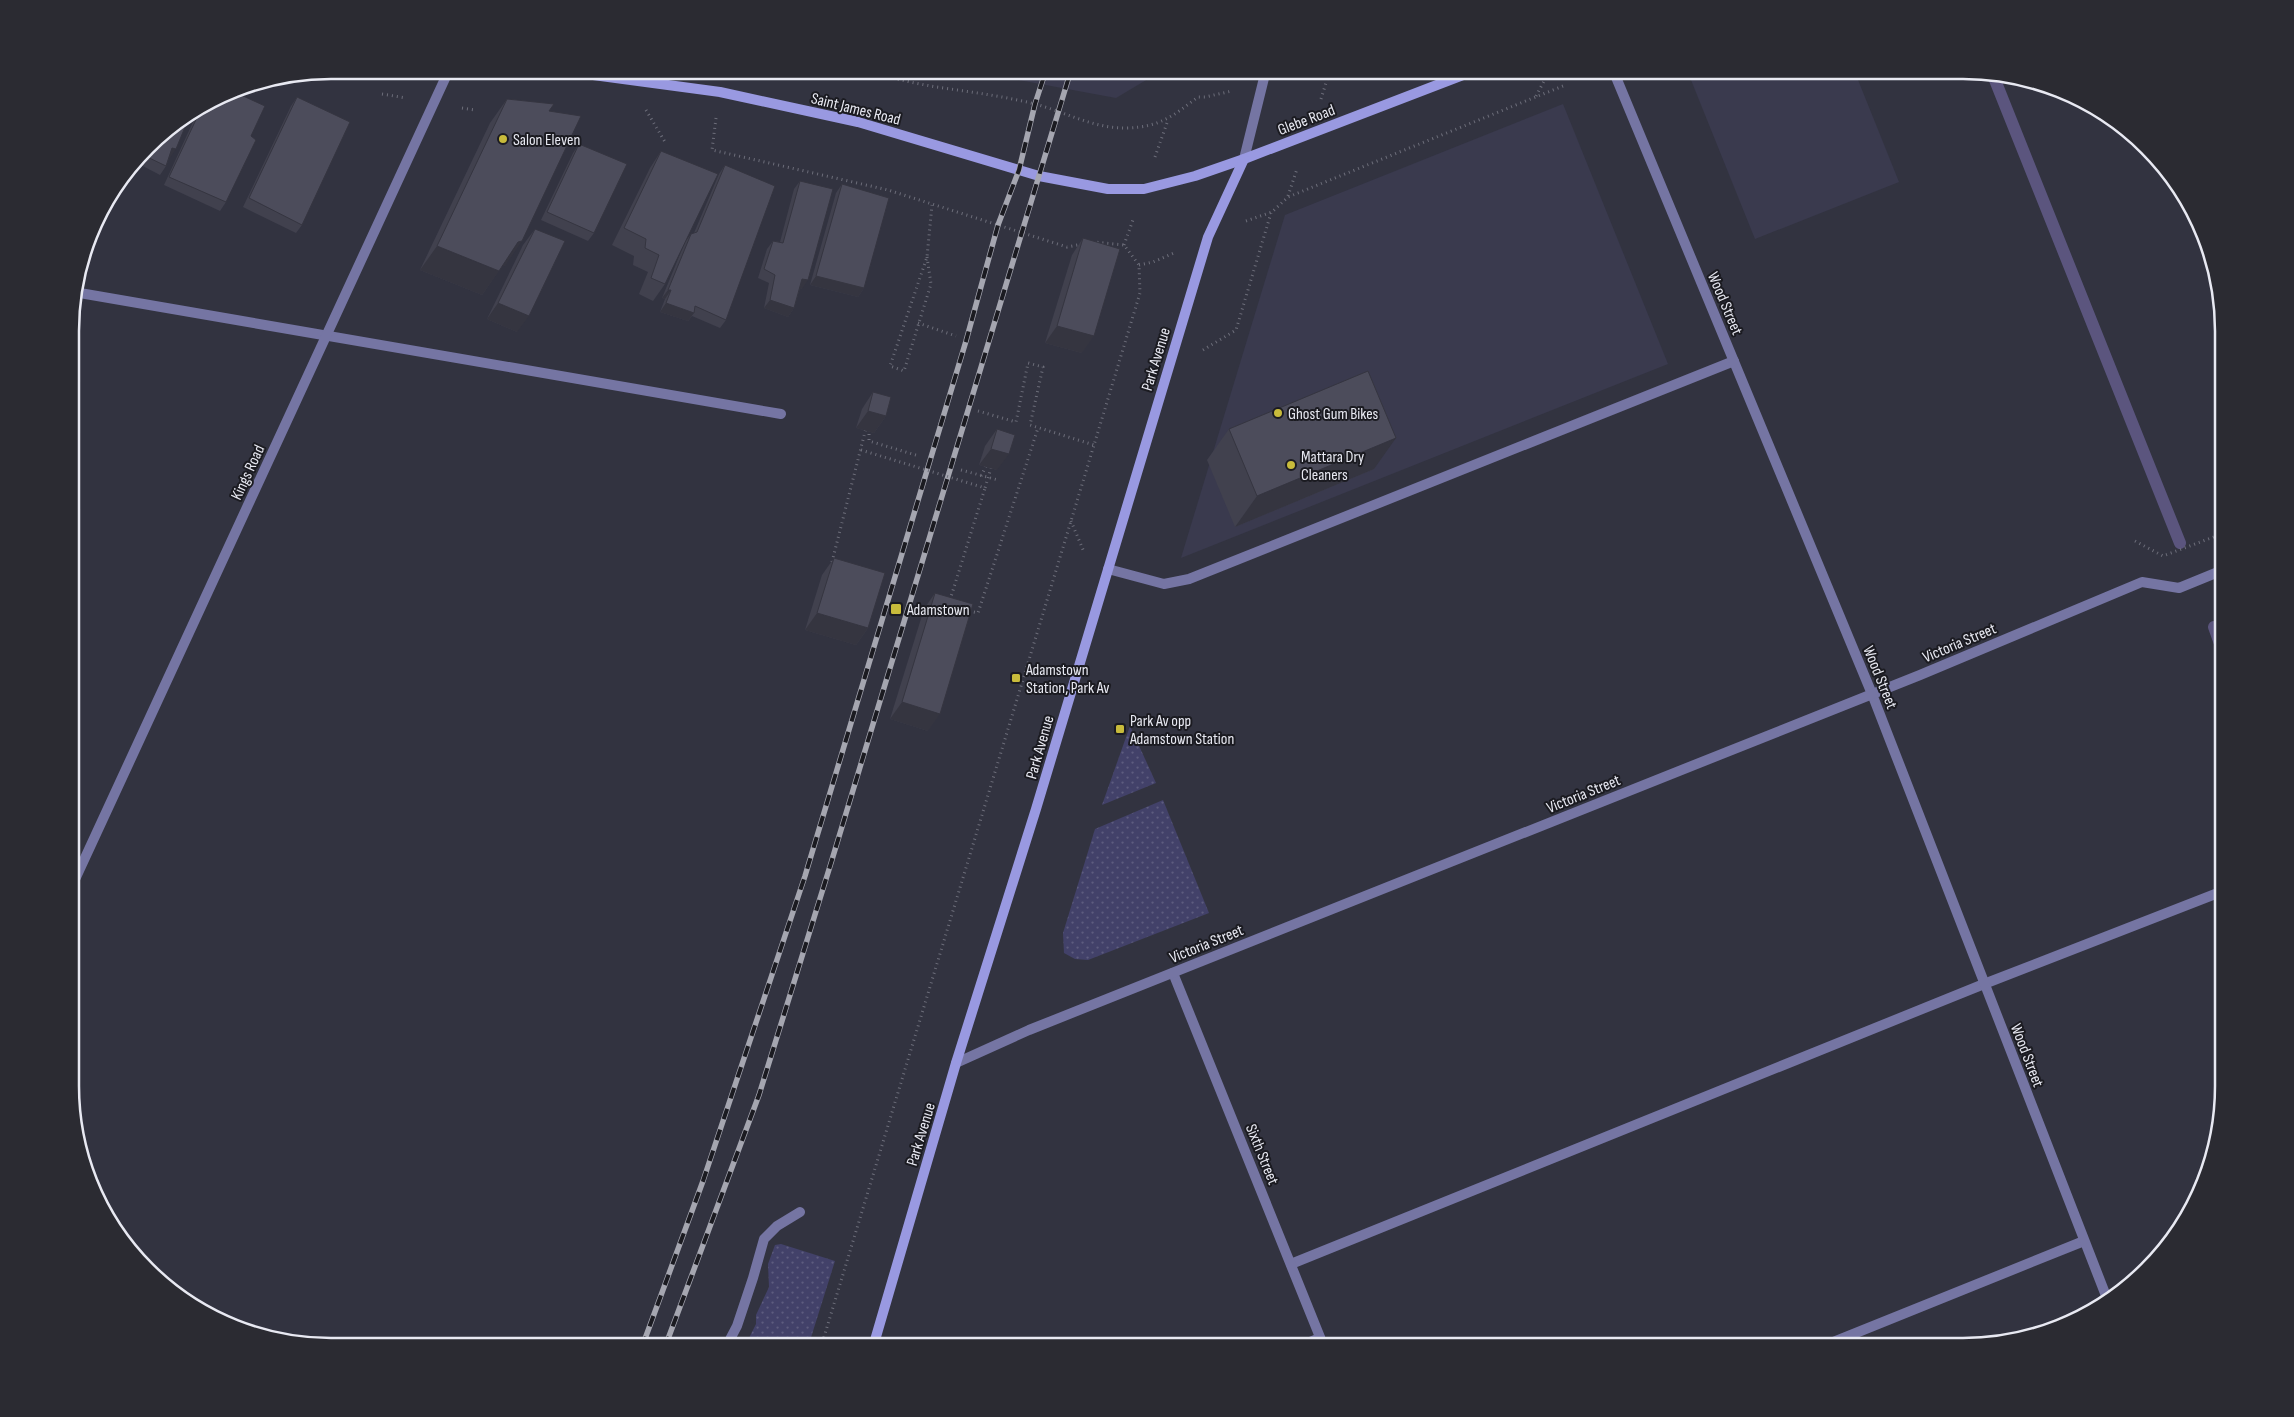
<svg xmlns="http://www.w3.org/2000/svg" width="2294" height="1417" viewBox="0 0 2294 1417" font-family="'Sofia Sans Condensed',sans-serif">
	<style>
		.built { fill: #3a3a4e }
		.grass { fill: url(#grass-dots) }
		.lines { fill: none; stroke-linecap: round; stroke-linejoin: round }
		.stream { stroke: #5b557e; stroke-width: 12 }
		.path { stroke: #6d6e7a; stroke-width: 3; stroke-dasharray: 1 4; stroke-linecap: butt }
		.lane { stroke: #7575a3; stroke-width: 10 }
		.street { stroke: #7575a3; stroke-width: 10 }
		.secondary { stroke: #9999e1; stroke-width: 10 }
		.rail-casing { stroke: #a5a6b0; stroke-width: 5.5 }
		.rail { stroke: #1b1b21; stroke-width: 4; stroke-dasharray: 11; stroke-linecap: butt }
		.path-bridge { stroke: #6d6e7a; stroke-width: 3; stroke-dasharray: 1 4; stroke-linecap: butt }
		.wall { fill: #41414e }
		.shaded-wall { fill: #353540 }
		.building { fill: #4c4c5b; stroke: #353540 }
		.poi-dot { fill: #c8bb3b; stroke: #1b1b21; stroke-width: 2 }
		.labels { text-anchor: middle; stroke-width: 4; stroke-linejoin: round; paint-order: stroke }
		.street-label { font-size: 16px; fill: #e8e9f2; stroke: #1b1b21 }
		.poi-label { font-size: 16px; fill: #e8e9f2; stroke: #1b1b21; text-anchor: start }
		.rim { fill: none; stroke: #e8e9f2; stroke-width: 2.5 }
	</style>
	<defs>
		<pattern id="grass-dots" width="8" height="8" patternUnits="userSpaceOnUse" patternTransform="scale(1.25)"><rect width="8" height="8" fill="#424169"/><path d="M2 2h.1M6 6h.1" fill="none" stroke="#5d5c7f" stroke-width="1.8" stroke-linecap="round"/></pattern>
	</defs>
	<rect width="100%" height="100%" fill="#323340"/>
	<g class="built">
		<path d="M965 70H1163L1116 98Z"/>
		<path d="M1687 70H1854L1899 182 1755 239Z"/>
		<path d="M1563 104 1668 364 1181 558 1285 215Z"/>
	</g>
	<g class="grass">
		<path d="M1130 726 1156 783 1102 805Z"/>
		<path d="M1163 800 1209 913 1088 960 1075 959 1064 953 1063 933 1095 829Z"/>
		<path d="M781 1244 835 1261 808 1347H739L749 1338 756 1324V1315L769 1287 768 1264 775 1245Z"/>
	</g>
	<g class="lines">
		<g class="stream">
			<path d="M1993 75 2180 543"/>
			<path d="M2214 627 2223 652"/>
		</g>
		<g class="path">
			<path d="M859 70C885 76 911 83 937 87 970 92 1003 96 1035 104 1065 112 1095 129 1127 128 1160 127 1173 116 1198 97H1205L1232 91"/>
			<path d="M1294 76 1316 70"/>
			<path d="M382 94 406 98"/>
			<path d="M1536 96 1550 70"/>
			<path d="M1321 99 1330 70"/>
			<path d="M462 108 475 110"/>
			<path d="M646 110 665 142"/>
			<path d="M716 118 712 150 888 190 1067 247 1083 244"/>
			<path d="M1155 157 1168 120"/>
			<path d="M1288 196 1297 169"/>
			<path d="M1246 221 1272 212 1288 197 1563 86"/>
			<path d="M1124 245 1134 217"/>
			<path d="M927 257 931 284 904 371 890 366 927 257 932 205"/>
			<path d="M1139 265 1153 262 1174 253"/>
			<path d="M918 323 956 336"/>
			<path d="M1203 350 1236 330 1271 213"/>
			<path d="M978 411 1016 422 1028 363 1043 367 1030 425 1094 445"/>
			<path d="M869 429V441L919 456"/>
			<path d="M961 470 998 480"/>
			<path d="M981 476 987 464"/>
			<path d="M1071 521 1084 552"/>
			<path d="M2135 541 2163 556 2219 535"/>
			<path d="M832 562 866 428"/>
			<path d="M950 600 985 488"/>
			<path d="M969 611 978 613 1038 428"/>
			<path d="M821 1347 1140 293 1139 265 1124 245 1094 242"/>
		</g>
		<g class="lane">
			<path d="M74 292 781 414"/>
			<path d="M1108 569 1164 584 1189 579 1734 361"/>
			<path d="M1291 1264 1984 984 2223 891"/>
			<path d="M726 1347 737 1326 753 1278 764 1239 777 1226 800 1212"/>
			<path d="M1298 1347 1320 1338"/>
			<path d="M1821 1347 2084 1241"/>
		</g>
		<g class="street">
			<path d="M1613 70 1872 694 2108 1301"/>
			<path d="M1244 159 1266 70"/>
			<path d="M72 886 449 70"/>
			<path d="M1173 973 1324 1347"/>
			<path d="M956 1063 1029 1030 1920 675 2142 582 2179 588 2223 570"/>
		</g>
		<g class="secondary">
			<path d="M556 70 720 92 858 122 1039 176 1108 189H1144L1195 176 1244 159 1476 70"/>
			<path d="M873 1347 956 1063 1036 809 1208 237 1244 159"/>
		</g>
		<defs>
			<g id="rail">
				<path d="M642 1347 703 1181 805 876 966 341 998 225 1019 170 1035 104 1046 70"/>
				<path d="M665 1347 759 1095 831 863 1071 70"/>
			</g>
		</defs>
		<use href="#rail" class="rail-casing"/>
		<use href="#rail" class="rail"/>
		<path class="path-bridge" d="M861 450 985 488 992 465"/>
	</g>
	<g class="wall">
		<path d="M231 90 241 95 251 136 226 202 220 211 164 185 198 111Z"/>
		<path d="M297 97 302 225 296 233 243 207 291 106Z"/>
		<path d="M507 99 549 111 505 266H502L482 295 420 270 490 123Z"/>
		<path d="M159 135 170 158H169L166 166 160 175 137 163Z"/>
		<path d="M579 144 594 233 588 241 541 220 573 153Z"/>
		<path d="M661 151 665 284 653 301 639 294 648 272 633 265 634 256 612 245 650 168Z"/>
		<path d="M725 165 726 320 720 328 692 316 688 321 660 312 665 299 662 298 685 242 691 234 694 233 719 174Z"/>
		<path d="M800 181 802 289 800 288 794 308 788 317 764 308 769 283 758 278 767 249 773 241 780 242 794 189Z"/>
		<path d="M842 184 864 288 858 297 810 285 836 193Z"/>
		<path d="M535 229 517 332 487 319 523 245Z"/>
		<path d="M1083 238 1082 353 1045 343 1072 255Z"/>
		<path d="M873 392 886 416 874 433 856 428 862 409Z"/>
		<path d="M997 429V470L979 465 985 446Z"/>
		<path d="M1229 429 1374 469 1235 527 1207 460Z"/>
		<path d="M834 558 868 628 856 645 805 630 822 575Z"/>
		<path d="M935 593 928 731 890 719 924 609Z"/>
	</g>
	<g class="shaded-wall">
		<path d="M172 148 176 149 170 158 166 157Z"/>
		<path d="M522 241 505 266 501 267 518 242Z"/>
		<path d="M437 246 499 271 482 295 420 270Z"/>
		<path d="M816 276 864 288 858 297 810 285Z"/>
		<path d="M802 279 808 280 802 289 796 287Z"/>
		<path d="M668 290H671L665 299 662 298Z"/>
		<path d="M770 300 794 308 788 317 764 308Z"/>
		<path d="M498 303 529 316 517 332 487 319Z"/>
		<path d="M666 303 694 313 688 321 660 312Z"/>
		<path d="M1057 326 1094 336 1082 353 1045 343Z"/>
		<path d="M868 411 886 416 874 433 856 428Z"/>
		<path d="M1396 438 1374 469 1235 527 1257 496Z"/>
		<path d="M991 449 1009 454 997 470 979 465Z"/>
		<path d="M817 613 868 628 856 645 805 630Z"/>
		<path d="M902 702 940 714 928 731 890 719Z"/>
	</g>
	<g class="building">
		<path d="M237 89 241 90V95L265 106 251 136 256 140 226 202 169 177 201 109 231 90Z"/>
		<path d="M297 97 350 122 302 225 249 198Z"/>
		<path d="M507 99 554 104 549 111 581 116 522 241 518 242 499 271 437 246Z"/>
		<path d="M190 115 176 149 172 148 166 166 143 155 159 135Z"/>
		<path d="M579 144 627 164 594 233 547 212Z"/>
		<path d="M661 151 718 174 665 284 651 278 659 255 645 248 646 239 624 228Z"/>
		<path d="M725 165 775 186 726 320 695 306 694 313 666 303 671 290H668L691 234 697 232Z"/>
		<path d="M800 181 833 189 808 280 802 279 794 308 770 300 775 275 764 269 773 241 783 243Z"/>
		<path d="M842 184 889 198 864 288 816 276Z"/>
		<path d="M535 229 565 241 529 316 498 303Z"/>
		<path d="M1083 238 1120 249 1094 336 1057 326Z"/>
		<path d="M1368 371 1396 438 1257 496 1229 429Z"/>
		<path d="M873 392 891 397 886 416 868 411Z"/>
		<path d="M997 429 1015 435 1009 454 991 449Z"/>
		<path d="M834 558 885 573 868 628 817 613Z"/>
		<path d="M935 593 973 604 940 714 902 702Z"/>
	</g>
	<g class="poi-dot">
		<circle cx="503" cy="139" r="5"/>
		<circle cx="1278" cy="413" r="5"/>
		<circle cx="1291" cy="465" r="5"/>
		<rect x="890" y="603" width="12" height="12" rx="2.5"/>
		<rect x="1011" y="673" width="10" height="10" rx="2.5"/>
		<rect x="1115" y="724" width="10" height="10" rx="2.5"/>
	</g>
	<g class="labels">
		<g class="street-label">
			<text transform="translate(856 108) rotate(14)" y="6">Saint James Road</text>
			<text transform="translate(1306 119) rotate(-21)" y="6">Glebe Road</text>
			<text transform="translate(1726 303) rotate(67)" y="6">Wood Street</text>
			<text transform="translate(1155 359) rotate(-73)" y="6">Park Avenue</text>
			<text transform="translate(247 472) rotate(-65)" y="6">Kings Road</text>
			<text transform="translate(1959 642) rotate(-23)" y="6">Victoria Street</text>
			<text transform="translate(1881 677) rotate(68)" y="6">Wood Street</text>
			<text transform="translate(1039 747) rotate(-74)" y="6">Park Avenue</text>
			<text transform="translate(1583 793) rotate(-22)" y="6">Victoria Street</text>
			<text transform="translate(1206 943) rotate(-22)" y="6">Victoria Street</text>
			<text transform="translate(2028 1055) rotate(69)" y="6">Wood Street</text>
			<text transform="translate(920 1134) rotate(-73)" y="6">Park Avenue</text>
			<text transform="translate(1263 1154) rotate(68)" y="6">Sixth Street</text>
		</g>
		<g class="poi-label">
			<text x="513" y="145">Salon Eleven</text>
			<text x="1288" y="419">Ghost Gum Bikes</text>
			<text x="1301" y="462">Mattara Dry<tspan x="1301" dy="18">Cleaners</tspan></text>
			<text x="907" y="615">Adamstown</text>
			<text x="1026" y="675">Adamstown<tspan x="1026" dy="18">Station, Park Av</tspan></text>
			<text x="1130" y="726">Park Av opp<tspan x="1130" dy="18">Adamstown Station</tspan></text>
		</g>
	</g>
	<path d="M0 0H2294V1417H0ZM331 79H1963A252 252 0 0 1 2215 331V1086A252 252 0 0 1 1963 1338H331A252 252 0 0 1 79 1086V331A252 252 0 0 1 331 79Z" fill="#2b2b32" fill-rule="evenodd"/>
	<path class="rim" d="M331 79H1963A252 252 0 0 1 2215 331V1086A252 252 0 0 1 1963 1338H331A252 252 0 0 1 79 1086V331A252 252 0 0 1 331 79Z"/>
</svg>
